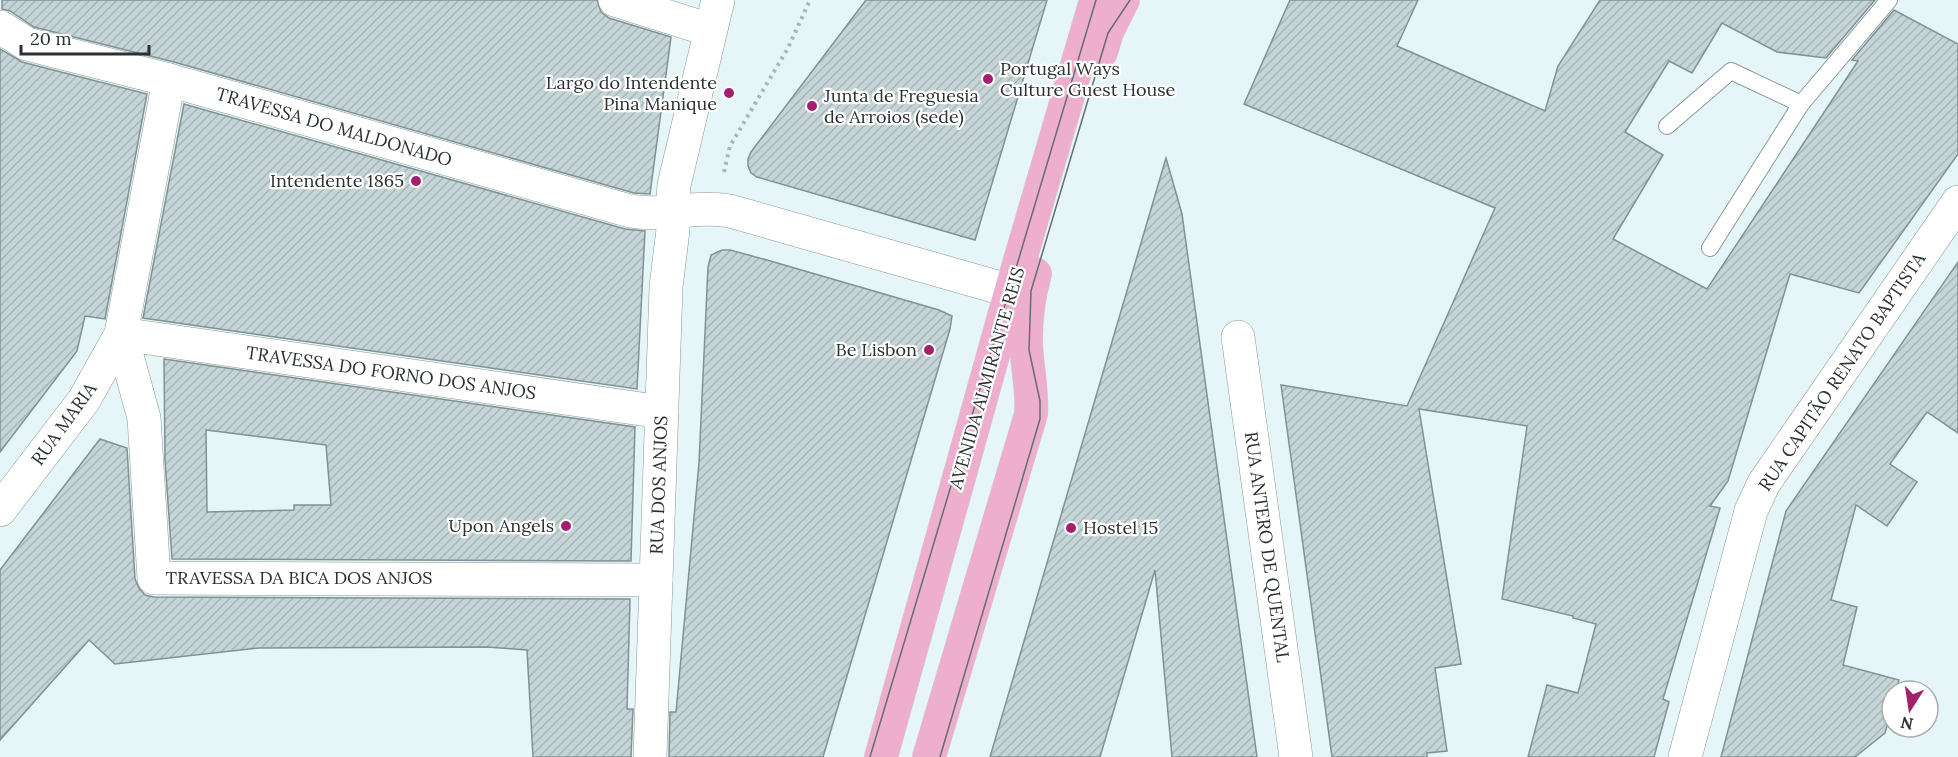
<svg xmlns="http://www.w3.org/2000/svg" width="1958" height="757" viewBox="0 0 1958 757" font-family="Lora,serif">
	<style>
		.building { fill: url(#building-hatch); stroke: #829193; stroke-width: 1.5; fill-rule: evenodd }
		.lines { fill: none; stroke-linecap: round; stroke-linejoin: round }
		.service-casing { stroke: #8a989a; stroke-width: 18 }
		.minor-casing { stroke: #8a989a; stroke-width: 34 }
		.primary-casing { stroke: #d0d2d2; stroke-width: 34 }
		.path { stroke: #aab6b8; stroke-width: 4; stroke-dasharray: 3 4.5; stroke-linecap: butt }
		.service { stroke: #fff; stroke-width: 16 }
		.minor { stroke: #fff; stroke-width: 33 }
		.primary { stroke: #eeafcf; stroke-width: 33 }
		.tram { stroke: #656e6e; stroke-width: 1.5 }
		.poi-dot { fill: #a3206f; stroke: #fff; stroke-width: 2 }
		.labels { text-anchor: middle; stroke-width: 4.5; stroke-linejoin: round; paint-order: stroke }
		.poi-label { font-size: 18px; fill: #2b3131; stroke: #fff; text-anchor: end }
		.street-label { font-size: 18px; fill: #2b3131; stroke: #fff }
	</style>
	<defs>
		<pattern id="building-hatch" width="6" height="6" patternUnits="userSpaceOnUse" patternTransform="scale(1.5)"><rect width="6" height="6" fill="#c5d4d6"/><path d="M-1 1l2-2M0 6l6-6M5 7l2-2" fill="none" stroke="#a9b6b8"/></pattern>
	</defs>
	<rect width="100%" height="100%" fill="#e6f6f8"/>
	<g class="building">
		<path d="M2 0H597L601 12 609 18 671 37 650 194 634 193 174 62 34 27 10 11 2 9Z"/>
		<path d="M866 0H1047L975 240 757 177 751 173 748 166V159L751 152Z"/>
		<path d="M1290 0H1418L1397 46 1545 111 1558 66 1600 0H1875L1826 58 1777 52 1722 23 1692 73 1669 61 1625 132 1663 155 1613 239 1707 289 1858 61 1852 60 1894 10 1958 44V154L1859 293 1790 274 1728 481 1710 506 1720 508 1663 699 1669 702 1654 757H1528L1547 685 1578 693 1596 624 1573 618V616L1502 599 1527 426 1419 409 1461 664 1435 668 1447 751 1427 753V757H1332L1281 385 1407 406 1495 208 1244 104Z"/>
		<path d="M0 49 22 62 147 94 105 319 85 316 77 351 0 452Z"/>
		<path d="M184 104 625 229 645 231 637 389 143 318Z"/>
		<path d="M1166 158 1182 214 1257 757H1172L1155 570 1100 757H990Z"/>
		<path d="M722 250H730L767 260 939 310 952 316 950 329 823 757H669L670 712H676L699 463 708 267 711 255Z"/>
		<path d="M1958 262V433L1927 412 1890 464 1917 482 1887 526 1856 505 1831 600 1857 607 1843 665 1899 680 1896 691H1892V708L1885 733 1855 757H1721L1786 511Z"/>
		<path d="M164 359 635 427 631 561 172 559 165 460ZM206 430 326 445 331 505H294V510L207 512Z"/>
		<path d="M100 439 127 448 135 579 139 588 145 595 154 597 630 599 627 709H633L631 757H533L527 650 487 647 259 648 115 664 89 640 0 740V570Z"/>
	</g>
	<g class="lines">
		<defs>
			<g id="service">
				<path d="M1667 126 1731 71 1801 104"/>
				<path d="M1710 248 1801 104 1889 0"/>
			</g>
			<g id="minor">
				<path d="M615 0 710 30"/>
				<path d="M0 27 27 44 169 80 630 211C665 217 695 205 730 211L1011 291"/>
				<path d="M121 334 144 418 154 578 656 580"/>
				<path d="M121 334 662 412"/>
				<path d="M1238 337 1296 757"/>
				<path d="M0 510 84 400 121 334 169 80"/>
				<path d="M650 757 666 287 673 230 672 213 674 185 718 0"/>
				<path d="M1685 757 1751 511 1764 483 1958 202"/>
			</g>
			<g id="primary">
				<path d="M1101 52 1107 32 1123 0"/>
				<path d="M881 757 1011 291 1096 0"/>
				<path d="M929 757 1031 414C1033 389 1026 364 1026 339 1026 317 1029 295 1035 274"/>
			</g>
		</defs>
		<use href="#service" class="service-casing"/>
		<use href="#minor" class="minor-casing"/>
		<use href="#primary" class="primary-casing"/>
		<path class="path" d="M724 172 730 146 788 48 810 0"/>
		<use href="#service" class="service"/>
		<use href="#minor" class="minor"/>
		<use href="#primary" class="primary"/>
		<g class="tram">
			<path d="M870 757 1096 0"/>
			<path d="M940 757 1040 419V401L1029 350 1031 291 1108 33 1130 0"/>
		</g>
	</g>
	<g class="poi-dot">
		<circle cx="988" cy="79" r="6"/>
		<circle cx="729" cy="93" r="6"/>
		<circle cx="812" cy="106" r="6"/>
		<circle cx="416" cy="181" r="6"/>
		<circle cx="929" cy="350" r="6"/>
		<circle cx="566" cy="526" r="6"/>
		<circle cx="1071" cy="528" r="6"/>
	</g>
	<g class="labels">
		<g class="poi-label">
			<text x="1000" y="75" text-anchor="start">Portugal Ways<tspan x="1000" dy="21">Culture Guest House</tspan></text>
			<text x="717" y="89">Largo do Intendente<tspan x="717" dy="21">Pina Manique</tspan></text>
			<text x="824" y="102" text-anchor="start">Junta de Freguesia<tspan x="824" dy="21">de Arroios (sede)</tspan></text>
			<text x="404" y="187">Intendente 1865</text>
			<text x="917" y="356">Be Lisbon</text>
			<text x="554" y="532">Upon Angels</text>
			<text x="1083" y="534" text-anchor="start">Hostel 15</text>
		</g>
		<g class="street-label">
			<text transform="translate(334 127) rotate(16)" y="6">TRAVESSA DO MALDONADO</text>
			<text transform="translate(1842 372) rotate(-56)" y="6">RUA CAPITÃO RENATO BAPTISTA</text>
			<text transform="translate(391 373) rotate(8)" y="6">TRAVESSA DO FORNO DOS ANJOS</text>
			<text transform="translate(987 378) rotate(-74)" y="6">AVENIDA ALMIRANTE REIS</text>
			<text transform="translate(64 424) rotate(-54)" y="6">RUA MARIA</text>
			<text transform="translate(659 485) rotate(-88)" y="6">RUA DOS ANJOS</text>
			<text transform="translate(1267 547) rotate(82)" y="6">RUA ANTERO DE QUENTAL</text>
			<text x="299" y="584">TRAVESSA DA BICA DOS ANJOS</text>
		</g>
	</g>
	<g transform="translate(1910 709) rotate(192)"><circle r="28" fill="#ffffff" stroke="#aaadad" stroke-width="1.5"/>
	<path d="M0-4.5L10 22L0 15L-10 22Z" fill="#a3206f"/>
	<text y="-9" font-size="16" font-weight="bold" text-anchor="middle" fill="#2b3131">N</text>
	</g>
	<path d="M21 45v9h128v-9" fill="none" stroke="#2b3131" stroke-width="3"/>
	<text x="30" y="45" font-size="18" fill="#2b3131" stroke="#ffffff" stroke-width="4.5" paint-order="stroke">20 m</text>
</svg>
